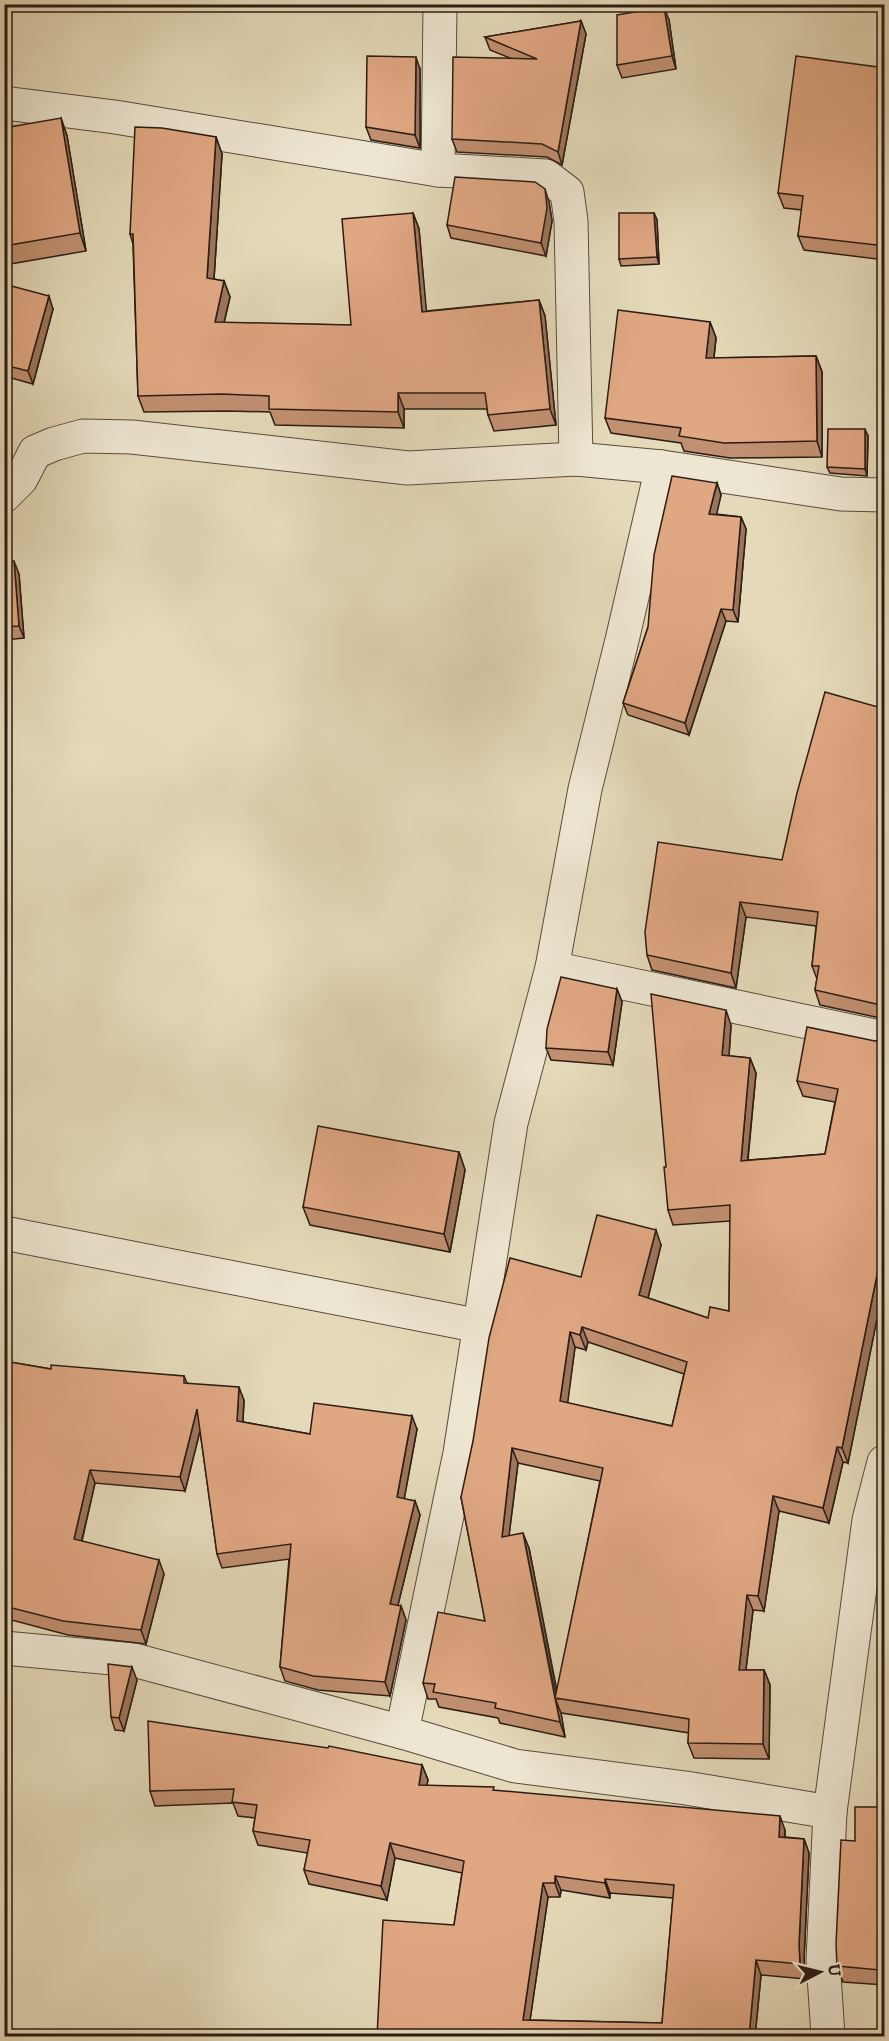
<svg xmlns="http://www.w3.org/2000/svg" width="889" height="2041" viewBox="0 0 889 2041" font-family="'IM FELL DW Pica',serif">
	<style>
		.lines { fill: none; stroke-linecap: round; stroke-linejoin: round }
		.street-casing { stroke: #5a4b3e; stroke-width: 35 }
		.street { stroke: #ede6d1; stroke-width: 33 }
		.wall { fill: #c19071; stroke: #2c1c15; stroke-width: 1.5; fill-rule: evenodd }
		.shaded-wall { fill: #9d755c; stroke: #2c1c15; stroke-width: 1.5 }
		.building { fill: #e0a783; stroke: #2c1c15; stroke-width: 1.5; fill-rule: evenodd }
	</style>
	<rect width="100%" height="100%" fill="#e4d9b8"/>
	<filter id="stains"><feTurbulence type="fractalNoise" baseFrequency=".00333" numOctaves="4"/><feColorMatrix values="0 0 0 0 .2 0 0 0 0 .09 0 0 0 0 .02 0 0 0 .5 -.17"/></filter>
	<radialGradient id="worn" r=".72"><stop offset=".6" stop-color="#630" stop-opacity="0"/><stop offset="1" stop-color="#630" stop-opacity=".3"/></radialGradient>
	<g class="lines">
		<defs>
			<g id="street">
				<path d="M4 103 115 117 438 170 546 176 567 192 571 221 576 459"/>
				<path d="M438 170 440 4"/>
				<path d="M4 496 21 479 35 452 54 444 83 436 132 437 408 468 576 459 662 467 841 494 884 495"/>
				<path d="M552 968 884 1038"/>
				<path d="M4 1233 480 1326"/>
				<path d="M4 1648 134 1660 402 1732 515 1766 686 1788 830 1812"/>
				<path d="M402 1732 460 1453 511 1123 552 968 585 789 623 636 662 467"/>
				<path d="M828 2036 823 1960 830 1812 869 1520 884 1462"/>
			</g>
		</defs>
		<use href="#street" class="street-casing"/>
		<use href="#street" class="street"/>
	</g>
	<g class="wall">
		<path d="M669 20 676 69 622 78 617 65Z"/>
		<path d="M581 21 586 34 562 165 547 157 457 152 452 139 510 58 490 50 485 37Z"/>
		<path d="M885 68V260L804 250 798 236 802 210 784 208 778 193Z"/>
		<path d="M420 69V148L371 140 366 127Z"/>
		<path d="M61 118 67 136 86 251 4 265V186H6Z"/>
		<path d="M216 137 222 154 214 279 224 281 230 297 224 323 351 325 413 213 419 229 426 311 539 300 545 316 556 425 494 431 488 415 487 409H404V428L275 425 270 412 228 411 144 412 138 396 133 244 130 234Z"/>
		<path d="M549 202 552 221 546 256 451 238 447 225Z"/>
		<path d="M654 213 657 220 659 264 621 266 619 259Z"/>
		<path d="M4 284 53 309 33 384 4 376Z"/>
		<path d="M710 322 716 338 714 358 816 356 822 372V457L730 458 684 451 681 443 611 433 605 418Z"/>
		<path d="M868 436 867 476 830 473 827 467Z"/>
		<path d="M717 483 721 495 716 514 741 517 746 529 738 622 726 621 689 735 628 715 623 703 648 627Z"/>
		<path d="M4 562 19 574 24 638 4 640Z"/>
		<path d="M885 709V1019L820 1005 815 990 817 979 812 966 816 926 746 917 736 988 652 970 647 955 782 860Z"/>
		<path d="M617 989 622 1002 613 1065 551 1060 546 1048Z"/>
		<path d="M731 1025 729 1056 750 1058 756 1073 748 1160 825 1154 835 1102 803 1096 797 1081 875 1041H885V1279L848 1463 843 1462 829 1523 779 1511 764 1611 753 1610 746 1670H764L770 1685 769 1759 694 1758 688 1743 689 1733 561 1713 565 1737 500 1723 498 1718 439 1707 436 1699H428L423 1683 485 1621 461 1497 581 1277 661 1245 648 1298 708 1318 729 1311 730 1221 673 1225 668 1210 666 1167ZM588 1342 684 1374 672 1426 567 1403 575 1347 586 1350ZM518 1463 600 1481 557 1691 529 1548 509 1535Z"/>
		<path d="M459 1152 465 1170 450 1252 310 1225 303 1207Z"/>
		<path d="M4 1361 51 1369 184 1376 187 1383 244 1400 243 1422 310 1434 417 1429 404 1499 415 1501 420 1515 398 1605 401 1606 406 1620 390 1696 318 1690 285 1681 280 1667 289 1559 222 1568 217 1554 200 1431 185 1491 95 1483 82 1541 164 1574 146 1644 68 1635 4 1618Z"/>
		<path d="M137 1680 124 1731 115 1730 111 1717Z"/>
		<path d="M422 1765 428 1780 426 1786 495 1791 785 1830V1837L804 1839 809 1853 804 1959 805 1979 761 1975 755 2037H377L454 1925 462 1873 395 1858 387 1900 309 1884 304 1870 308 1853 258 1845 253 1831 255 1818 238 1816 233 1803 155 1806 150 1791ZM561 1890 610 1898V1893L673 1898 662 2023 530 2020 548 1897H560Z"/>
		<path d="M885 1807V1985L843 1982 837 1966 855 1841Z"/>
	</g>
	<g class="shaded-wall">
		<path d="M664 7 669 20 676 69 672 56Z"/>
		<path d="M581 21 586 34 562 165 558 152Z"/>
		<path d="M416 57 420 69V148L415 135Z"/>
		<path d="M61 118 67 136 86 251 80 233Z"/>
		<path d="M216 137 222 154 213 294 207 278Z"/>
		<path d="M545 189 549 202 552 221 546 256 541 243Z"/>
		<path d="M413 213 419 229 428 328 422 312Z"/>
		<path d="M654 213 657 220 659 264 657 257Z"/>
		<path d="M224 281 230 297 220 339 215 322Z"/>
		<path d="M49 296 53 309 33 384 28 371Z"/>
		<path d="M539 300 545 316 556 425 550 409Z"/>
		<path d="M710 322 716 338 712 373 706 358Z"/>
		<path d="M816 356 822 372V457L817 441Z"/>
		<path d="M398 393 404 409V428L398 412Z"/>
		<path d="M865 429 868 436 867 476 865 469Z"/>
		<path d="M717 483 721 495 714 526 709 514Z"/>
		<path d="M741 517 746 529 738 622 733 610Z"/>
		<path d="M14 561 19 574 24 638 19 626Z"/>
		<path d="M721 609 726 621 689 735 685 723Z"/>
		<path d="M740 902 746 917 736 988 731 973Z"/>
		<path d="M617 989 622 1002 613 1065 608 1052Z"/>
		<path d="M726 1010 731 1025 728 1070 722 1055Z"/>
		<path d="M750 1058 756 1073 746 1176 741 1161Z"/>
		<path d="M459 1152 465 1170 450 1252 444 1234Z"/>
		<path d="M656 1230 661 1245 645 1310 639 1295Z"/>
		<path d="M880 1260 885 1273V1279L848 1463 842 1448Z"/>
		<path d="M582 1327 588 1342 586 1350 580 1335Z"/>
		<path d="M570 1332 575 1347 566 1416 560 1401Z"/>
		<path d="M239 1387 244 1400 242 1435 237 1421Z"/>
		<path d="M197 1409 202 1423 185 1491 180 1477Z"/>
		<path d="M412 1416 417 1429 402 1511 397 1497Z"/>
		<path d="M837 1447 843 1462 829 1523 823 1508Z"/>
		<path d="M512 1448 518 1463 507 1552 502 1537Z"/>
		<path d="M90 1470 95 1483 79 1552 74 1539Z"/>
		<path d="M773 1496 779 1511 764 1611 758 1596Z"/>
		<path d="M415 1501 420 1515 395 1617 390 1604Z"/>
		<path d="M523 1533 529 1548 558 1699 556 1698Z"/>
		<path d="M159 1560 164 1574 146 1644 141 1630Z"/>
		<path d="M747 1595 753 1610 744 1685 739 1670Z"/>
		<path d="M401 1606 406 1620 390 1696 385 1682Z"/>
		<path d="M132 1667 137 1680 124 1731 119 1718Z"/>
		<path d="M764 1670 770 1685 769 1759 763 1744Z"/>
		<path d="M555 1698 561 1713 565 1737 560 1722Z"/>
		<path d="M422 1765 428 1780 424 1800 419 1785Z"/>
		<path d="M780 1816 785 1830 784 1851 779 1837Z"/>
		<path d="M804 1839 809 1853 804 1959 805 1979 800 1964 799 1945Z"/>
		<path d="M390 1843 395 1858 387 1900 381 1886Z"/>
		<path d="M555 1876 561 1890 560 1897 555 1883Z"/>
		<path d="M605 1879 610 1893V1898L605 1883Z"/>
		<path d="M543 1883 548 1897 528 2034 523 2020Z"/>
		<path d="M885 1905V1983L880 1970Z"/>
		<path d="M756 1960 761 1975 755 2037H749Z"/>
	</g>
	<g class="building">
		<path d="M664 7 672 56 617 65V15Z"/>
		<path d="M581 21 558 152 542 144 452 139 453 57 537 59 485 37Z"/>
		<path d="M367 56 416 57 415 135 366 127Z"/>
		<path d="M796 56 885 68V246L798 236 803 196 778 193Z"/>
		<path d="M61 118 80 233 4 246V186H6L4 179V128Z"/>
		<path d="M135 127 162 128 216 137 207 278 224 281 215 322 351 325 342 219 413 213 422 312 539 300 550 409 488 415 485 393H398V412L269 409V396L222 394 138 396 133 234H130Z"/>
		<path d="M455 177 535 182 545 189 547 208 541 243 447 225Z"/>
		<path d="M619 213H654L657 257 619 259Z"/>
		<path d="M4 284 49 296 28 371 4 365Z"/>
		<path d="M618 310 710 322 706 358 816 356 817 441 724 443 679 436 681 428 605 418Z"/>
		<path d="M828 429H865V469L827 467Z"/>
		<path d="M672 476 717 483 709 514 741 517 733 610 721 609 685 723 623 703 648 627 654 555Z"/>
		<path d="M14 561 19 626 4 627V562Z"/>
		<path d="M825 692 885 709V1006L815 990 819 966H812L818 912 740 902 731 973 647 955 645 932 658 842 782 860 797 793Z"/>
		<path d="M561 977 617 989 608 1052 546 1048 547 1029Z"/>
		<path d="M651 994 726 1010 722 1055 750 1058 741 1161 825 1154 838 1089 797 1081 807 1027 875 1041H885V1261L880 1260 842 1448 837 1447 823 1508 773 1496 758 1596 747 1595 739 1670H764L763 1744 688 1743 689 1719 555 1698 560 1722 495 1708 496 1703 433 1692 435 1684 423 1683 438 1612 485 1621 461 1497 473 1441 489 1338 510 1258 581 1277 597 1215 656 1230 639 1295 708 1318 710 1307 729 1311 730 1205 668 1210 664 1167H666ZM582 1327 687 1362 672 1426 560 1401 570 1332 580 1335ZM512 1448 603 1468 555 1698 523 1533 502 1537Z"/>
		<path d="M318 1126 459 1152 444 1234 303 1207Z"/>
		<path d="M4 1361 51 1369V1365L184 1376V1383L239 1387 237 1421 310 1434 314 1403 412 1416 397 1497 415 1501 390 1604 401 1606 385 1682 313 1676 280 1667 291 1544 217 1554 197 1409 180 1477 90 1470 74 1539 159 1560 141 1630 63 1621 4 1606Z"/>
		<path d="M108 1664 132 1667 119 1718 111 1717Z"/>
		<path d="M148 1721 328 1748 329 1746 422 1765 419 1785 494 1787 493 1790 780 1816 779 1837 804 1839 799 1945 800 1964 756 1960 749 2037H377L383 1920 454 1925 464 1861 390 1843 381 1886 304 1870 310 1840 253 1831 257 1805 232 1802 234 1789 150 1791ZM555 1876 605 1883V1879L674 1885 662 2023 523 2020 543 1883H555Z"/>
		<path d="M855 1807H885V1905L880 1970 837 1966 836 1944 841 1840 855 1841Z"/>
	</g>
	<rect width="889" height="2041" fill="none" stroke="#e4d9b8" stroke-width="24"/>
	<rect x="6" y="6" width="877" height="2029" fill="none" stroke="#2c1c15" stroke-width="3"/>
	<rect x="12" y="12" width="865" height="2017" fill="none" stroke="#2c1c15" stroke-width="1.5"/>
	<g transform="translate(820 1972) rotate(83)" stroke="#ede6d1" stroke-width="4.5" paint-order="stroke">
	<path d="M0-4.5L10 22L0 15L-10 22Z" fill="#2c1c15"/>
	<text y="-9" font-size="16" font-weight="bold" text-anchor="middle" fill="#2c1c15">U</text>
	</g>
	<rect width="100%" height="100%" filter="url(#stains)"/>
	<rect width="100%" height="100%" fill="url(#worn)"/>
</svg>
